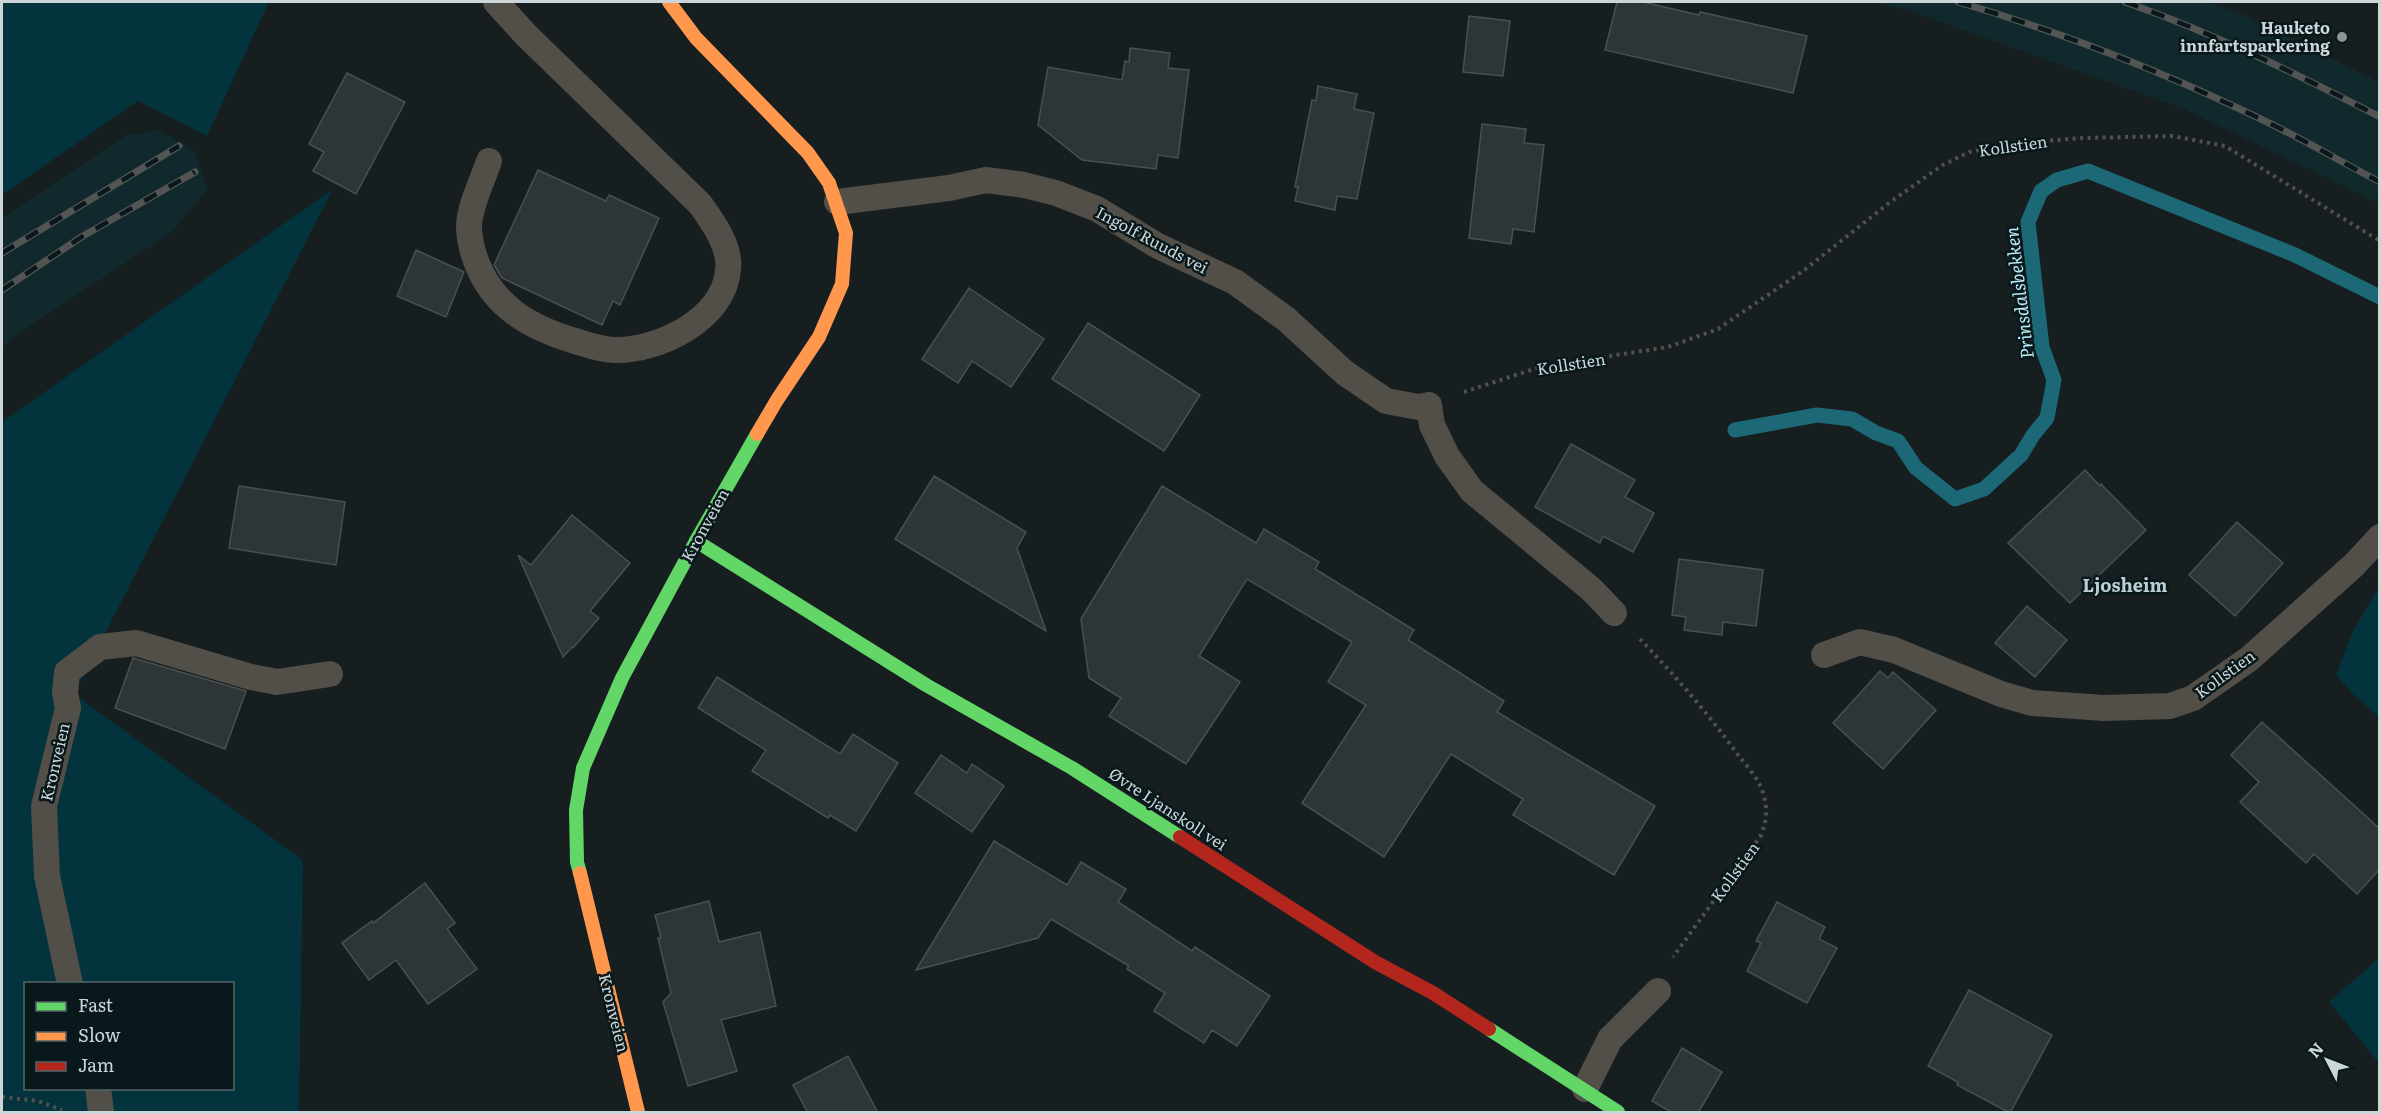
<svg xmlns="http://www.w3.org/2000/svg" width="2381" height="1114" viewBox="0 0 2381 1114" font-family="Literata,serif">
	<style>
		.built { fill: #11282d }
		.green { fill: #03333c; fill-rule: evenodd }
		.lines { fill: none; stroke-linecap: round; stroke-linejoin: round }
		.stream { stroke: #1c6876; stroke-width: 15 }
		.building { fill: #2e3537; stroke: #485052; stroke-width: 1.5 }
		.path { stroke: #51514d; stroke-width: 4; stroke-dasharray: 3 4.5; stroke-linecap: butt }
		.lane { stroke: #524e48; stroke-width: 26 }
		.fast { stroke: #63d668; stroke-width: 14 }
		.slow { stroke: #ff974d; stroke-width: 14 }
		.jam { stroke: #b3261e; stroke-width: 14 }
		.rail-casing { stroke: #525553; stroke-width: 7 }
		.rail { stroke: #08181b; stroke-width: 4.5; stroke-dasharray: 14; stroke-linecap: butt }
		.poi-dot { fill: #8c9698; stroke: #08181b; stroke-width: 2 }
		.labels { text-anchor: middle; stroke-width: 5; stroke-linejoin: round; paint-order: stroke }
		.poi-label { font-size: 16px; font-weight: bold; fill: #ccd6d9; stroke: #08181b; text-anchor: end }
		.street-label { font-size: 16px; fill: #ccd6d9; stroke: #08181b }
		.water-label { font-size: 18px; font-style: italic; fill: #bcecf8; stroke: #08181b }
		.neighbourhood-label { font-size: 18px; font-weight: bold; fill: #baced3; stroke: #08181b }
	</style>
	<rect width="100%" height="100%" fill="#161e20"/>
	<g class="built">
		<path d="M1872 2H2209L2243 14 2379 82V203L2184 109 1912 12Z"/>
		<path d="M159 130 194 150 208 189 172 232 18 334 2 348V218L127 135Z"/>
	</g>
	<g class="green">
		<path d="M2 2H269L207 136 138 101 2 195Z"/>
		<path d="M333 189 74 694 303 860 299 1112H2V422ZM26 984H232V1088H26Z"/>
		<path d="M2379 587V717L2353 694 2336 675 2353 631Z"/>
		<path d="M2379 958V1063L2329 1002Z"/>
	</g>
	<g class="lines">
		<path class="stream" d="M1735 430 1817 415 1852 419 1876 433 1898 441 1916 468 1955 499 1984 489 2021 455 2033 435 2047 418 2054 380 2042 347 2028 222 2041 191 2057 180 2088 171 2295 255 2380 297"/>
	</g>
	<g class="building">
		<path d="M1617 2H1643L1699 15 1700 12 1807 36 1793 93 1605 50Z"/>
		<path d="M1469 16 1510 21 1503 76 1463 72Z"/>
		<path d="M1130 48 1170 53 1168 68 1189 70 1178 158 1158 155 1156 169 1082 160 1038 125 1048 67 1122 80 1125 61 1129 62Z"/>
		<path d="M347 73 405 102 356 194 313 171 324 152 309 144Z"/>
		<path d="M1318 86 1357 94 1354 109 1374 113 1357 199 1337 196 1335 210 1295 201 1298 187H1295L1312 100 1316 101Z"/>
		<path d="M1482 124 1526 129 1524 143 1544 145 1534 232 1513 229 1511 244 1469 238Z"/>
		<path d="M538 170 606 201 609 195 659 218 620 305 613 301 602 325 502 278 494 265Z"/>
		<path d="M416 250 464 272 446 317 397 296Z"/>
		<path d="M969 288 1044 339 1011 387 972 361 958 383 922 359Z"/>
		<path d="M1088 323 1200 395 1164 451 1052 379Z"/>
		<path d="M1571 444 1635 480 1625 497 1654 513 1633 552 1603 536 1600 543 1535 507Z"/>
		<path d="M2085 470 2100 486 2101 484 2146 530 2070 603 2008 543Z"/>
		<path d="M934 476 1026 532 1017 548 1046 631 895 539Z"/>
		<path d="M239 486 345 502 336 565 229 548Z"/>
		<path d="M1162 486 1256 543 1264 529 1319 562 1315 569 1414 630 1408 640 1504 701 1497 712 1655 806 1614 875 1513 815 1523 799 1451 754 1384 857 1302 803 1366 705 1328 682 1352 642 1247 579 1199 656 1240 682 1186 764 1109 716 1121 698 1089 678 1081 619Z"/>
		<path d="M572 515 630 563 590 611 599 618 573 648 572 647 563 657 518 555 531 565Z"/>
		<path d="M2237 522 2283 563 2235 616 2189 575Z"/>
		<path d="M1679 559 1763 570 1756 626 1723 622 1722 635 1684 630 1686 617 1672 615Z"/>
		<path d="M2027 606 2067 640 2035 677 1995 643Z"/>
		<path d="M133 658 246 691 225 749 115 708Z"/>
		<path d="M1880 671 1888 678 1893 672 1936 710 1883 769 1833 723Z"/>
		<path d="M717 677 840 754 853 734 898 763 856 831 830 815 828 818 752 771 766 750 698 708Z"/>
		<path d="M2262 722 2379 828V870L2357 894 2314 854 2306 863 2240 802 2259 782 2231 755Z"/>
		<path d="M941 755 967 773 972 764 1004 786 972 832 915 793Z"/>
		<path d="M994 841 1067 885 1081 862 1126 889 1118 902 1192 951 1195 947 1270 996 1237 1046 1212 1030 1204 1043 1154 1011 1165 993 1127 969 1129 966 1051 919 1038 938 916 970Z"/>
		<path d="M425 883 455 923 447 929 477 969 428 1004 396 960 369 980 342 943 372 921 373 923Z"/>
		<path d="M709 901 719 942 760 932 776 1006 721 1020 737 1071 688 1086 663 1002 671 993 658 938H661L655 915Z"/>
		<path d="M1777 902 1825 927 1819 939 1837 948 1807 1003 1747 971 1761 943 1756 941Z"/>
		<path d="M1969 990 2052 1035 2010 1113 1957 1085 1958 1082 1928 1066Z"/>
		<path d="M1682 1048 1722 1072 1698 1113H1673L1652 1101Z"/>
		<path d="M848 1056 878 1113H808L793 1085Z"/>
	</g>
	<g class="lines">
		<g class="path">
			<path d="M1464 392 1540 367 1668 347 1718 329 1803 271 1889 203 1941 166 1969 152 2014 143 2084 138 2173 136 2225 146 2380 241"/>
			<path d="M1640 639C1675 676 1708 713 1738 755 1747 766 1759 779 1763 793 1768 809 1767 822 1760 837L1673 957"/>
			<path d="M2 1097 38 1101 62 1110"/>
		</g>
		<g class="lane">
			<path d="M489 161C483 179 469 208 469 226 469 239 472 250 476 261 493 307 531 328 575 341 588 345 601 350 615 350 659 351 724 319 728 270 731 247 713 222 700 204L526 35 496 2"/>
			<path d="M837 202 949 188 986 180 1024 185 1056 193 1097 209 1158 246 1235 282 1286 319 1345 373 1386 401 1418 407 1429 405 1432 425 1447 456 1472 491 1591 589 1614 613"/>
			<path d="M1824 655 1860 642 1894 650 2001 694 2032 703 2104 708 2170 706 2193 698 2249 659 2354 565 2380 537"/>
			<path d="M70 984 47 876 44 806 68 708 65 693 67 672 100 647 136 643 251 677 277 682 330 674"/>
			<path d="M98 1088 101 1112"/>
			<path d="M1585 1089 1610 1039 1658 991"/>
		</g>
		<g class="fast">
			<path d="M696 541 926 685 1072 768 1180 837"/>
			<path d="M580 873 577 862 576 810 583 768 622 678 696 541 757 434"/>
			<path d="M1489 1029 1618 1112"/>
		</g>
		<g class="slow">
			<path d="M669 2 696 38 808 153 829 183 846 233 842 284 819 337 777 400 757 434"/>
			<path d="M580 873 638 1112"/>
		</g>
		<path class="jam" d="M1180 837 1375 962 1433 993 1489 1029"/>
		<defs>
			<g id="rail">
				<path d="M1958 2C2064 33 2171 75 2271 124 2308 142 2343 163 2380 182"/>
				<path d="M2125 2C2213 33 2297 74 2380 117"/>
				<path d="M2 253 179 146"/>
				<path d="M2 290 83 236 195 172"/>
			</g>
		</defs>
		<use href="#rail" class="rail-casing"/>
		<use href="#rail" class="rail"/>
	</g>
	<circle class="poi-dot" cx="2342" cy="37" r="6"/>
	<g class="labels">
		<g class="poi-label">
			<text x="2330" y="34">Hauketo<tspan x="2330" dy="18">innfartsparkering</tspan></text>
		</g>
		<g class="street-label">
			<text transform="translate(2013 146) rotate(-8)" y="6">Kollstien</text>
			<text transform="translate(1152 240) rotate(28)" y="6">Ingolf Ruuds vei</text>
			<text transform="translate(1571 364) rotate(-9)" y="6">Kollstien</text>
			<text transform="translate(705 525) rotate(-61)" y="6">Kronveien</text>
			<text transform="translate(2225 674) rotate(-36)" y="6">Kollstien</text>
			<text transform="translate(55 762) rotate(-77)" y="6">Kronveien</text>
			<text transform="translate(1168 809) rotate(33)" y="6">Øvre Ljanskoll vei</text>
			<text transform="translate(1735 872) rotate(-54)" y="6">Kollstien</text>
			<text transform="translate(614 1013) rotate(76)" y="6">Kronveien</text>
		</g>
		<g class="water-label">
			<text transform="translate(2020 293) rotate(-97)" y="6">Prinsdalsbekken</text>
		</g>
		<g class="neighbourhood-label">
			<text x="2125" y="592">Ljosheim</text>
		</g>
	</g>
	<rect width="2381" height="1114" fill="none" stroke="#ccd6d9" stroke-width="6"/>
	<rect x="24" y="982" width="210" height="108" fill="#08181b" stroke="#566467" stroke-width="1.5"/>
	<rect x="36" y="1002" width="30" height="9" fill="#63d668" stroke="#566467" stroke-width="1.5"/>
	<text x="78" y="1012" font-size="18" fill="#ccd6d9">Fast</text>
	<rect x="36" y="1032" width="30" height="9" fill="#ff974d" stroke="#566467" stroke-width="1.5"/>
	<text x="78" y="1042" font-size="18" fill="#ccd6d9">Slow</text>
	<rect x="36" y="1062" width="30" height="9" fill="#b3261e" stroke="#566467" stroke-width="1.5"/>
	<text x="78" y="1072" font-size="18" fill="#ccd6d9">Jam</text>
	<g transform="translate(2327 1060) rotate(312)" stroke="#08181b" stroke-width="4.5" paint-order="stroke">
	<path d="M0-4.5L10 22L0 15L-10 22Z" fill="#ccd6d9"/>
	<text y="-9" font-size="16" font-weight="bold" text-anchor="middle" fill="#ccd6d9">N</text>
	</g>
</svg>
